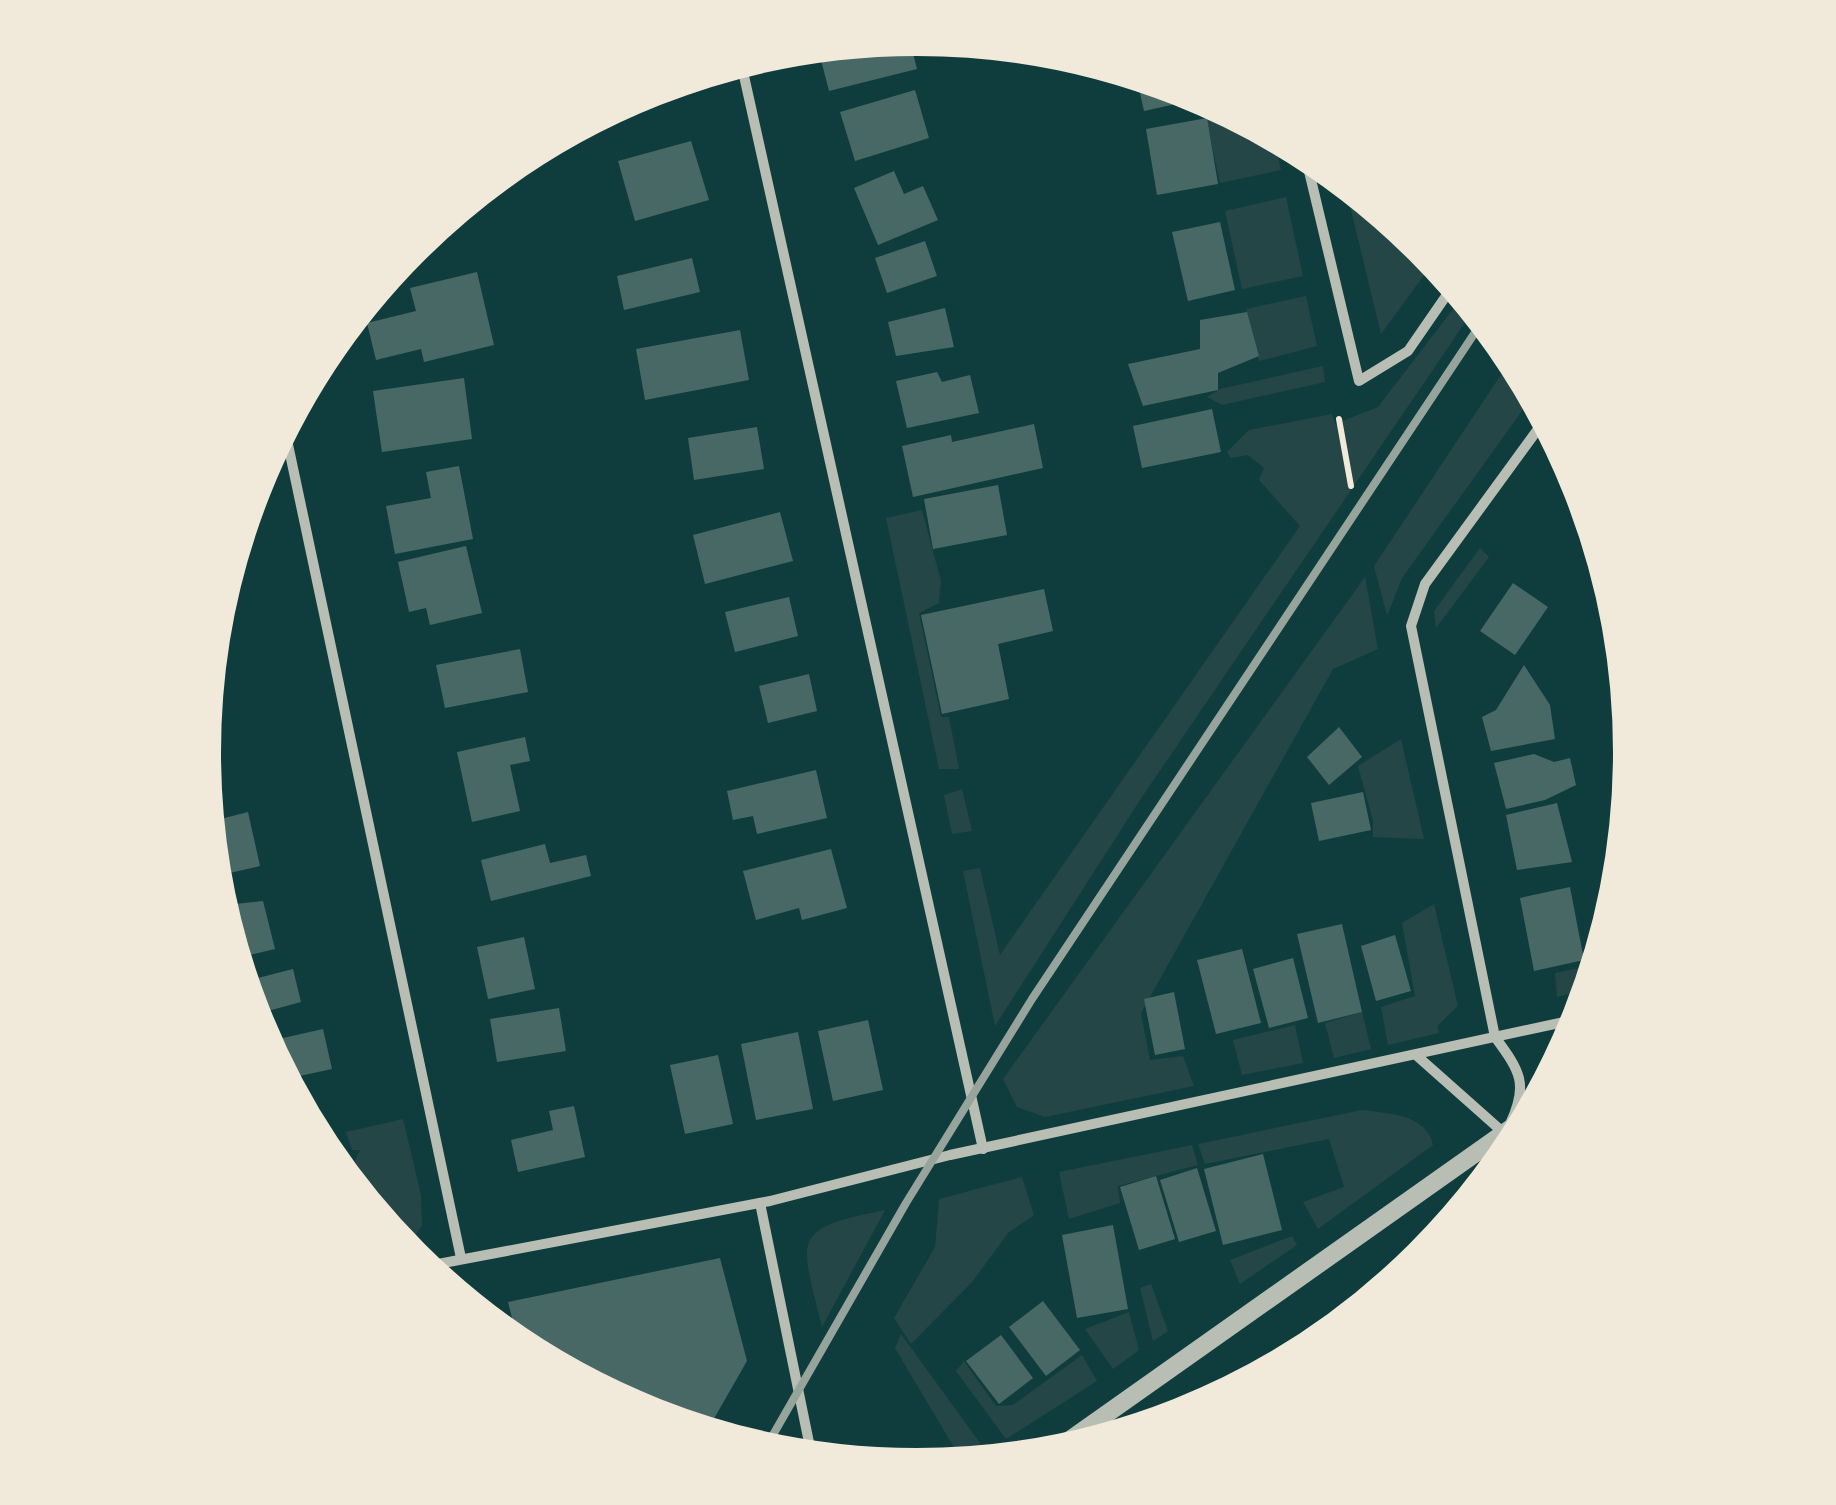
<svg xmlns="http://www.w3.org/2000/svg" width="1836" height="1505" viewBox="0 0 1836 1505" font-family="'DejaVu Sans',sans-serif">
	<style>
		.green { fill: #244646 }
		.building { fill: #486865 }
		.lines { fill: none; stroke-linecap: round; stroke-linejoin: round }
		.path { stroke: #f1e9da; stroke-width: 6 }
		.minor { stroke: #b8beb3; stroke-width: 10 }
		.tertiary { stroke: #b8beb3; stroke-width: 18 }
		.rail { stroke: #97a49c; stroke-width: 8 }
		.rim { fill: none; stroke: #f1e9da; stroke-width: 12 }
	</style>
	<rect width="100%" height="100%" fill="#0f3d3e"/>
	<g class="green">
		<path d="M1219 101 1272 129 1281 170 1220 183 1203 104Z"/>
		<path d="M1286 197 1303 276 1242 289 1225 211Z"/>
		<path d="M1375 200 1438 256 1381 334 1350 206Z"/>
		<path d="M1467 291 1477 305 1142 797 995 1026 963 871 980 868 1000 955 1300 526 1259 480 1264 468 1248 455 1231 458 1227 452 1249 430 1332 414 1335 424 1378 407Z"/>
		<path d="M1306 296 1317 346 1259 361 1246 309Z"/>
		<path d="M1516 352 1537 390 1402 578 1387 616 1374 566Z"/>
		<path d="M1323 366 1325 382 1222 405 1207 397 1220 389Z"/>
		<path d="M922 510 941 581 939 603 919 613 941 717H949L959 769H939L886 518Z"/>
		<path d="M1480 548 1489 557 1436 628 1434 611Z"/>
		<path d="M1365 577 1378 649 1333 669 1141 1013 1150 1060 1183 1056 1194 1086 1045 1117 1017 1107 1003 1079Z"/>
		<path d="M1401 739 1424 839 1373 837V821L1358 766Z"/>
		<path d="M962 789 972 831 952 834 944 795Z"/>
		<path d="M1434 904 1458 1006 1437 1026 1439 1033 1388 1045 1381 1007 1415 996 1402 923Z"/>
		<path d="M1603 963 1596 987 1557 997 1555 973Z"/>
		<path d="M1362 1012 1371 1049 1334 1058 1325 1023Z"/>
		<path d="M1295 1025 1303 1063 1242 1075 1233 1040Z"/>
		<path d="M1362 1110C1386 1113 1427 1114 1433 1145L1318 1229 1303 1202 1344 1187 1329 1139 1205 1164 1198 1144Z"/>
		<path d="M403 1119 421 1195 422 1226 414 1237 392 1242 365 1209 371 1205 355 1161 360 1150H352L346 1132Z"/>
		<path d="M1192 1145 1198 1165 1118 1186 1120 1203 1069 1219 1059 1172Z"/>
		<path d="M1022 1177 1034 1215 1008 1233 973 1281 911 1344 894 1318 935 1247 939 1199Z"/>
		<path d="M885 1210 822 1327C800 1237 789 1229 885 1210Z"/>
		<path d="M1292 1236 1297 1245 1240 1284 1230 1260Z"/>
		<path d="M1151 1284 1168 1331 1153 1341 1140 1288Z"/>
		<path d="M1129 1312 1139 1350 1113 1369 1085 1329Z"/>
		<path d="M901 1334 988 1454 965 1466 895 1348Z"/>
		<path d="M1082 1355 1097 1381 1006 1439 956 1371 964 1361 996 1406 1013 1405Z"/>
	</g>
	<g class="building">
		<path d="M908 34 917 69 829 91 819 52Z"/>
		<path d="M1135 70 1191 87 1194 100 1144 111Z"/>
		<path d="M686 74 691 91 610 119 607 106 643 87Z"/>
		<path d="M915 90 929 138 855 161 840 112Z"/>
		<path d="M1207 118 1218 184 1157 195 1146 129Z"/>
		<path d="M691 141 709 200 635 221 618 161Z"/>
		<path d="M894 171 904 194 923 186 938 220 878 245 854 188Z"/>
		<path d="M1220 222 1235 290 1188 301 1172 232Z"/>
		<path d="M925 241 937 276 887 293 875 258Z"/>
		<path d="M692 258 700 292 624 310 617 276Z"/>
		<path d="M477 272 494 345 424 362 421 349 376 360 367 323 416 311 410 288Z"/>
		<path d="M945 308 954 347 896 356 888 322Z"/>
		<path d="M1247 312 1259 356 1218 373V390L1143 406 1128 364 1200 349V320Z"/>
		<path d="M740 330 749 380 645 400 636 349Z"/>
		<path d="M937 372 942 382 970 375 979 413 907 428 896 381Z"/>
		<path d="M464 378 472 439 382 452 373 391Z"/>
		<path d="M1212 409 1221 452 1142 468 1133 426Z"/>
		<path d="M1034 424 1043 468 913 497 902 446 951 435 952 442Z"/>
		<path d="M757 427 764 469 694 480 688 438Z"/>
		<path d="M459 466 473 539 395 554 386 506 431 498 426 472Z"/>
		<path d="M998 485 1007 535 933 549 924 499Z"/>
		<path d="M1589 496 1598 526 1599 529 1577 515Z"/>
		<path d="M780 512 793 561 705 584 693 535Z"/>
		<path d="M466 546 482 613 430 625 426 608 409 612 398 562Z"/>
		<path d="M1513 583 1548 607 1515 655 1480 631Z"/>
		<path d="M1044 589 1053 631 998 644 1009 699 942 714 921 615Z"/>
		<path d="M789 597 798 636 735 652 725 612Z"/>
		<path d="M520 649 528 692 445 708 436 665Z"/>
		<path d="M1524 665 1550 705 1555 739 1491 751 1482 717 1496 710Z"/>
		<path d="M809 674 817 711 768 723 759 686Z"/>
		<path d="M1339 727 1362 757 1329 785 1307 757Z"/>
		<path d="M525 737 530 761 510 765 520 811 472 822 457 752Z"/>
		<path d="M1534 754 1554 762 1570 758 1576 785 1545 800 1506 809 1494 763Z"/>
		<path d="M816 770 827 818 757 834 753 816 733 820 727 791Z"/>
		<path d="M1363 792 1371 830 1319 841 1311 803Z"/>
		<path d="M1557 803 1572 862 1517 870 1506 815Z"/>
		<path d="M248 812 260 866 212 877 205 823Z"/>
		<path d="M545 844 550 863 586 855 591 876 491 901 481 860Z"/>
		<path d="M831 849 847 908 802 920 799 908 756 920 743 871Z"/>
		<path d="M1627 866 1624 894 1613 886Z"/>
		<path d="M1570 887 1584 960 1534 971 1520 898Z"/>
		<path d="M263 901 275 949 232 959 216 906Z"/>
		<path d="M1342 924 1362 1012 1318 1023 1297 934Z"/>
		<path d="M1395 935 1411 991 1376 1001 1361 946Z"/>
		<path d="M524 937 535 989 488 999 477 947Z"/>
		<path d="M1242 949 1261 1023 1216 1034 1197 960Z"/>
		<path d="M1293 958 1308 1018 1269 1028 1253 969Z"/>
		<path d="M293 969 301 1002 249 1016 239 983Z"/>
		<path d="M1174 992 1185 1049 1155 1055 1144 999Z"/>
		<path d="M559 1008 566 1051 497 1062 490 1019Z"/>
		<path d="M868 1020 883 1090 833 1101 818 1031Z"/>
		<path d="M323 1029 332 1069 281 1080 261 1043Z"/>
		<path d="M798 1032 813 1109 756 1120 741 1044Z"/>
		<path d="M718 1055 733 1124 685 1134 670 1065Z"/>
		<path d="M574 1106 585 1157 518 1172 511 1140 553 1130 549 1111Z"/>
		<path d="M313 1111 319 1150 318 1151 299 1114Z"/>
		<path d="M343 1149 349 1188 319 1153Z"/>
		<path d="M1263 1154 1282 1230 1223 1245 1204 1169Z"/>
		<path d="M1197 1168 1216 1231 1179 1242 1160 1180Z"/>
		<path d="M1156 1176 1175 1239 1139 1250 1120 1187Z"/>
		<path d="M1113 1225 1128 1309 1077 1318 1062 1235Z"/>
		<path d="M720 1258 747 1361 704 1436 642 1417 521 1353 508 1302Z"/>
		<path d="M1043 1301 1080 1350 1046 1376 1009 1327Z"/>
		<path d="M1329 1321 1345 1329 1311 1355Z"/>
		<path d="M1001 1335 1033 1378 999 1404 966 1361Z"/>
	</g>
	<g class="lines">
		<path class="path" d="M1339 419 1351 486"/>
		<g class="minor">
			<path d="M740 58 983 1149"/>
			<path d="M1303 146 1359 381 1408 351 1457 280"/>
			<path d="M283 421 461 1258"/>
			<path d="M1416 1055 1505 1134 1512 1158"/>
			<path d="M1510 1124C1529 1084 1520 1071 1495 1037L1411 626 1425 584 1549 414"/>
			<path d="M760 1203 813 1462"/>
			<path d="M417 1268 770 1201 950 1155 1587 1017"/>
		</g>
		<path class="tertiary" d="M1040 1461 1541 1107"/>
		<path class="rail" d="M762 1454 906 1203 1032 999 1486 316"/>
	</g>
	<path d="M0 0H1836V1505H0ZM215 752a702 702 0 1 1 1404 0a702 702 0 1 1-1404 0Z" fill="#f1e9da" fill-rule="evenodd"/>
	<path class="rim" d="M215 752a702 702 0 1 1 1404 0a702 702 0 1 1-1404 0Z"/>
</svg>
